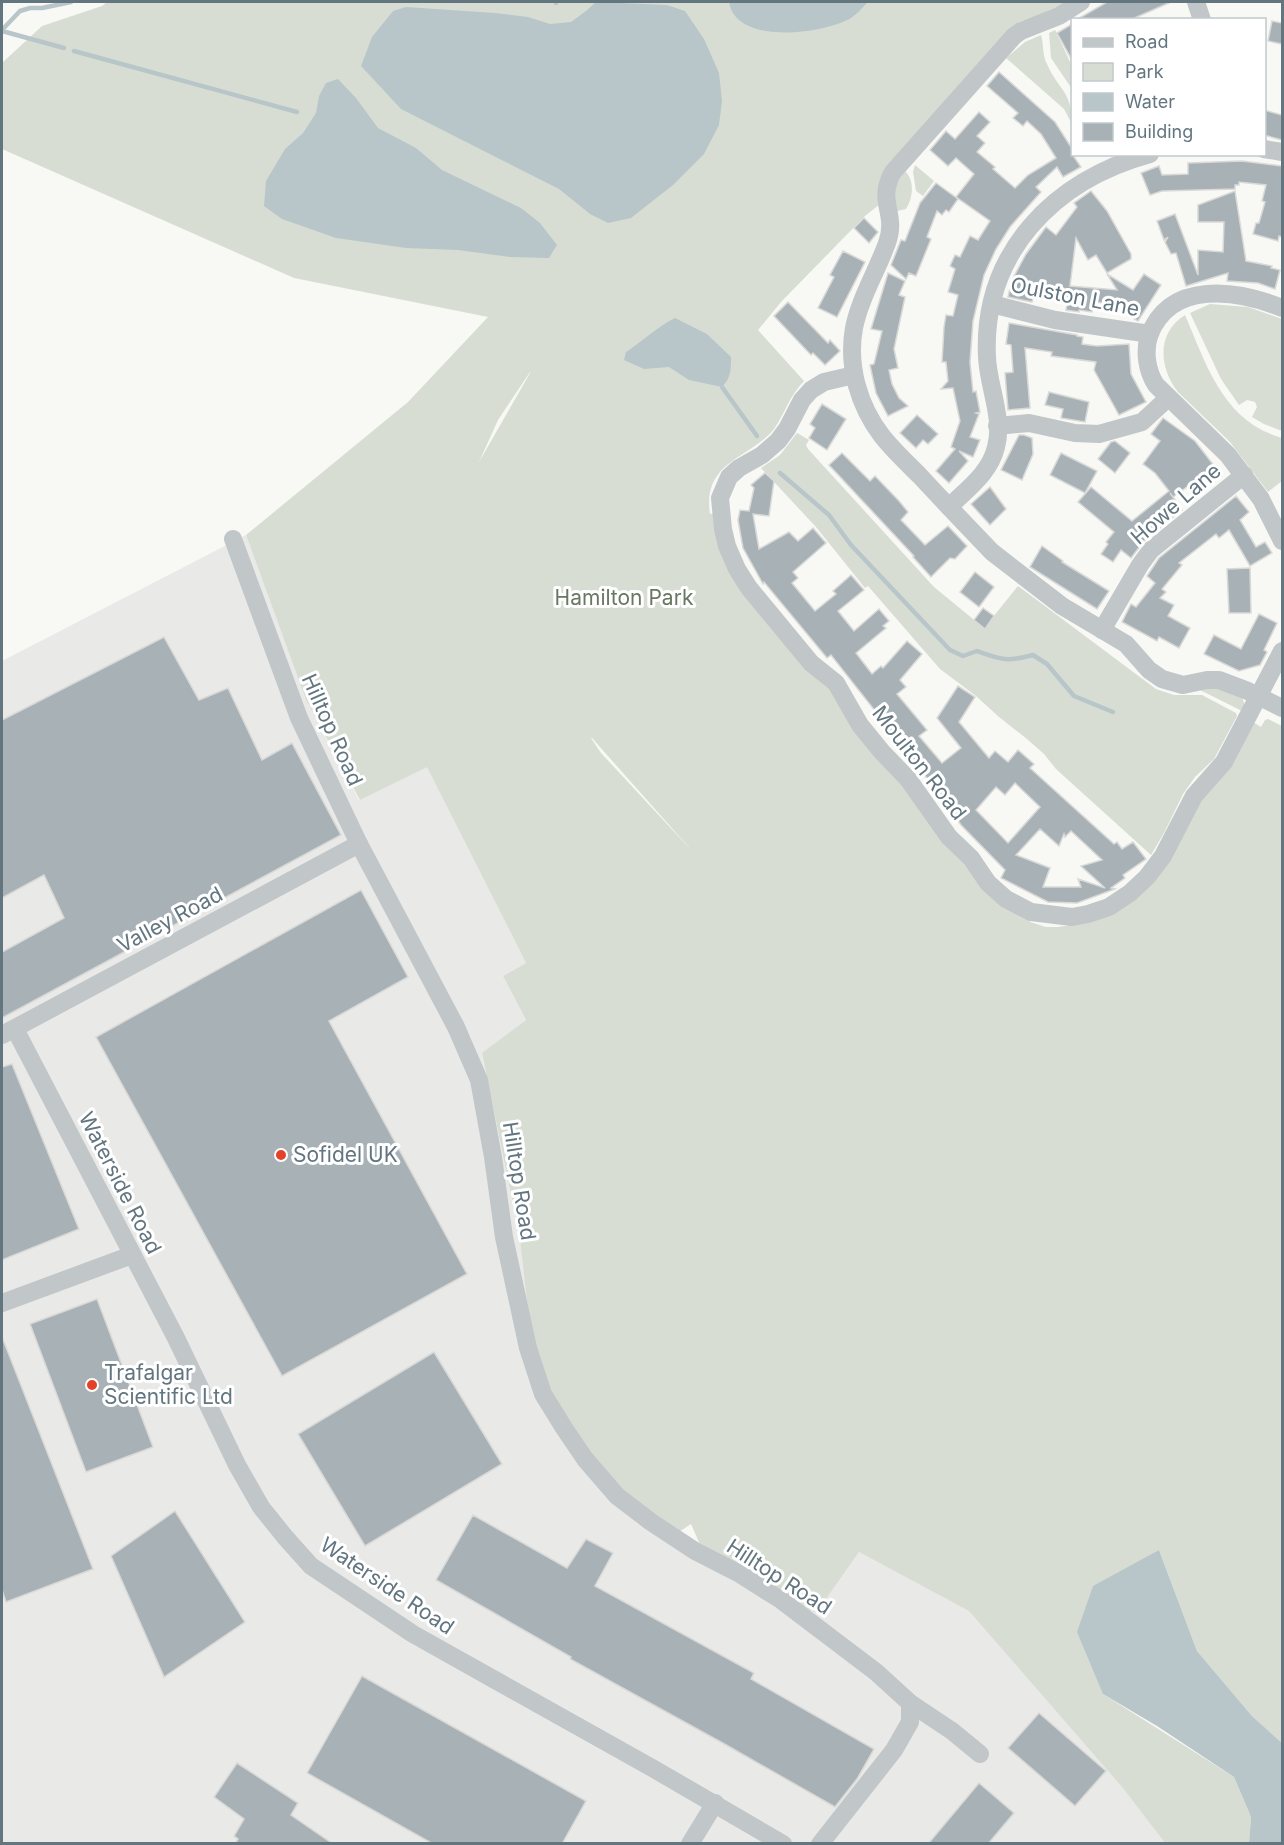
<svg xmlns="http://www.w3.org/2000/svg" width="1284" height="1845" viewBox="0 0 1284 1845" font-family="Inter,sans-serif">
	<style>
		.built { fill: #e9e9e8 }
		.green { fill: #d8ddd4; fill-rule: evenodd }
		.water { fill: #b8c6c9 }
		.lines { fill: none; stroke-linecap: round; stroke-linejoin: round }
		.stream { stroke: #b8c6c9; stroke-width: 4.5 }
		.building { fill: #a8b2b6; stroke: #d9d9d7; stroke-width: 1.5; fill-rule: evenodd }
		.minor { stroke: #c1c6c9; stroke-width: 18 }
		.poi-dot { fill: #e44228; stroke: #fff; stroke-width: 2 }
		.labels { text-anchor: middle; stroke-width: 6; stroke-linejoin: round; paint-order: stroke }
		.street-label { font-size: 21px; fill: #637680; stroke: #fff }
		.park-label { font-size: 21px; fill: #687862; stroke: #fff }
		.poi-label { font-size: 21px; fill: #637680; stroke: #fff; text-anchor: start }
	</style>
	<rect width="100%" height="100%" fill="#f8f8f5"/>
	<path class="built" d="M246 535 306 700 359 800 427 766 526 963 503 976 526 1020 482 1054 531 1294 662 1529 815 1613 859 1552 970 1611 1109 1768 1165 1843 2 1844V661Z"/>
	<g class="green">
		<path d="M107 2H1070L1058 9 1019 22 880 204 865 216 781 302 758 330 804 381C790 395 785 413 774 429 750 459 702 461 710 514L714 513 717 533 824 681 1030 918V922L1046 927H1058L1071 925 1117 911 1198 802 1253 722 1261 727 1265 720 1268 719 1282 726V1743L1252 1716 1197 1651 1159 1550 1103 1694 1234 1777 1251 1817 1249 1843H1165L1123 1788 969 1611 859 1552 816 1613 771 1593 705 1556 691 1524 673 1536 607 1484 535 1370 520 1239 482 1053 526 1020 503 976 526 963 427 767 360 800 306 700 246 535 408 402 488 317 294 278 2 149V63L42 26 102 6ZM530 372V373L479 462 498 420ZM591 738H592L693 852 601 753Z"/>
		<path d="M1055 30 1072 66V89L1051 58 1049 33Z"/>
		<path d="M1041 35C1044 44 1042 55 1047 64 1058 90 1072 90 1072 124L1064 109 1006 58 1025 42Z"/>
		<path d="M915 165 934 181 923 196 916 191 913 172Z"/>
		<path d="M905 171C915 181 913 198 906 209L897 211C892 195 894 185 905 171Z"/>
		<path d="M1210 304 1248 307 1282 319V431L1264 424 1252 417 1257 407 1255 402 1247 400 1239 405 1221 379 1190 313Z"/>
		<path d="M1185 315C1207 366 1223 421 1282 438V481L1268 492 1230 442 1178 392C1159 368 1156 333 1185 315Z"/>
		<path d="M797 433 809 440 806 445 808 449 934 587 984 628 1018 586 1156 689 1174 695H1202L1236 713 1237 716 1214 759 1195 777 1183 794 1164 833 1151 855 1056 769 1044 754 1027 739 999 717 976 696 940 669 868 586 865 588 816 527 761 468 780 455Z"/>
		<path d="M1217 687 1242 697 1245 706 1244 712 1200 690Z"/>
	</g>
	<g class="water">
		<path d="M596 2 667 5 685 11 704 39 719 73 722 101 719 125 704 154 673 185 631 218 608 223 590 214 559 189 401 109 361 66 372 37 393 11 406 7 495 13 528 17 550 24 571 22 586 11Z"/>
		<path d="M729 2H868C863 7 857 14 851 18 824 34 736 46 729 2Z"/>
		<path d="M338 79 356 98 378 128 416 148 442 170 521 208 540 223 557 245 549 258 510 257 458 250 406 248 336 238 282 219 264 206 266 181 285 149 303 133 316 113 319 96 326 83Z"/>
		<path d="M675 318 707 334 731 357C731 369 731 378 722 387L689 380 669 367 644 369 624 360 626 352C643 341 657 327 675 318Z"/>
		<path d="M1159 1550 1197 1651 1252 1716 1282 1743V1843H1249L1251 1817 1234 1777 1157 1726 1103 1694 1077 1632 1093 1586Z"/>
	</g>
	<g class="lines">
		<g class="stream">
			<path d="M556 2V3"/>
			<path d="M2 30 20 11 30 8H42L71 2"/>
			<path d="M2 31 64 48"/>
			<path d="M74 51 297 112"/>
			<path d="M722 387 757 436"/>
			<path d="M780 473 829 515 851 545 950 650 963 656 977 651C1002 660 1007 662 1033 655L1047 664 1074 696 1113 712"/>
		</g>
	</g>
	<g class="building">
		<path d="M1107 2H1171L1130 20H1076Z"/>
		<path d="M1272 21 1282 23V44L1268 41Z"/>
		<path d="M1072 24V60L1057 33Z"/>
		<path d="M999 72 1055 122 1071 147 1072 154 1081 167 1063 177 1057 167 1036 187 1041 192 1010 227 996 249 984 275 973 321 970 362 973 392 976 391 980 412 976 413 979 414 970 437 980 440 973 457 959 451 968 461 949 483 936 471 955 449 951 447 960 421 953 388 941 389 948 381 946 362H942L944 327 946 315 953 316 958 295 948 292 955 269 950 266 955 255 960 257 970 236 978 240 990 221 956 197 974 174 956 158 948 166 930 150 946 131 955 139 979 112 990 122 977 136 985 143 977 152 995 167 993 169 1015 188 1028 175 1056 158 1041 134 1027 121 1023 126 1013 118 1018 113 987 86Z"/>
		<path d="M1264 110 1282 115V140L1264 135Z"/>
		<path d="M1242 161 1282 166V237L1279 236 1278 241 1253 234 1256 223H1259L1265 202 1262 201 1266 185 1239 182V185H1235V189L1162 191 1150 195 1141 173 1159 166 1162 175 1188 174V163Z"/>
		<path d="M936 183 958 199 949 212 946 210 942 215 937 211 927 237 931 239 916 276 909 273 906 279 891 265 901 240 905 241 920 203Z"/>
		<path d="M1091 191 1107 211 1131 254V259L1107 273 1096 255 1088 260 1076 238 1070 286 1117 290 1107 274 1133 290 1144 274 1161 285 1138 321 1120 311 1124 305 1094 302 1092 312 1079 310V312L1066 310 1068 298 1034 294 1032 302 1008 297 1012 280 1026 254 1046 227 1056 235 1077 207 1074 203Z"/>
		<path d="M1235 191 1246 261 1272 266 1271 268 1280 270 1275 289 1258 283 1227 281 1228 273 1186 286 1176 253 1171 254 1165 242 1168 237 1164 240 1157 221 1175 214 1198 275V250L1223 252 1224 222H1198V205Z"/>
		<path d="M864 218 878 232 869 243 854 228Z"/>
		<path d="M843 251 865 262 837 317 818 308 834 277 830 275Z"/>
		<path d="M888 273 905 281 899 295 905 297 894 349 898 368 889 370 892 384 899 398 908 406 888 416 876 393 870 365 874 364 882 331 871 329Z"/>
		<path d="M788 302 828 343 830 340 840 351 825 365 813 353 811 355 774 316Z"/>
		<path d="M1009 323 1077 335V336L1083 337 1082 344 1097 346 1129 344 1131 374 1146 402 1119 415 1094 370 1096 362 1051 356 1052 352 1025 348 1030 408 1008 410 1005 373 1013 372 1011 345 1006 344Z"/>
		<path d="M1049 392 1089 402 1085 422 1061 418 1063 409 1045 405Z"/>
		<path d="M822 404 846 419 827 450 809 438 815 428 810 424Z"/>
		<path d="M917 415 938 434 928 444 923 440 916 448 900 433Z"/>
		<path d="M1163 418 1195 441 1222 476 1205 488 1198 479 1173 497 1170 493 1182 510 1144 541 1131 558 1121 550 1113 562 1101 554 1108 544 1106 542 1114 532 1078 502 1091 487 1132 521 1169 491 1155 473 1143 464 1160 441 1151 434Z"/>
		<path d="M1019 435H1024L1032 438 1033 454 1022 480 1001 470Z"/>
		<path d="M1115 441 1130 453 1115 473 1098 459 1111 442Z"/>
		<path d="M842 453 870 481 875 476 899 501 908 512 901 520 925 545 948 526 967 546 955 559 950 558 931 577 913 557 914 556 829 465Z"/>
		<path d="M1061 453 1097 471 1085 493 1050 475Z"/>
		<path d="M765 473 774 481 769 516 753 514 759 549 789 532 798 541 813 528 826 543 793 572 798 578 792 583 815 611 836 594 833 591 851 575 864 590 838 611 854 631 879 609 889 621 883 626 886 628 856 653 872 674 881 666 883 668 907 641 922 654 900 680 906 687 897 694 927 730 919 736 942 763 961 748 937 718 958 686 975 697 959 722 989 758 995 751 1008 762 1018 750 1034 764 1030 768 1114 844 1117 842 1122 849 1133 842 1146 859 1123 875 1125 878 1111 888 1115 889 1077 903 1048 902 1001 878 1005 870 961 825 936 789 894 739 892 740 872 715 876 712 831 655 827 658 764 582 763 584 743 548 738 520 740 510 749 511 754 488 751 485ZM1015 783 1040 807 1008 843 976 810 996 787 1005 795ZM1040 829 1059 846 1064 834 1065 837 1071 831 1102 860 1081 866 1105 888 1078 879 1081 887H1043L1050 868 1016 855Z"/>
		<path d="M990 487 1006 509 990 525 971 504Z"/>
		<path d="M1236 496 1249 512 1240 520 1256 547 1265 542 1272 553 1250 566 1229 530 1219 538 1216 534 1179 563 1182 565 1162 589 1166 592 1160 598 1174 605 1168 616 1190 628 1179 648 1159 637 1157 641 1122 622 1131 604 1136 607 1155 583 1147 576 1159 558Z"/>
		<path d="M1042 546 1063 561 1062 562 1109 591 1097 609 1030 567Z"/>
		<path d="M1250 568 1251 613H1229L1227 569Z"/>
		<path d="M975 572 994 587 979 607 960 592Z"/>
		<path d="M983 608 994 616 985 629 974 620Z"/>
		<path d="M1259 614 1277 623 1264 650 1267 652 1260 665 1239 671 1204 654 1214 635 1241 649Z"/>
		<path d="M164 637 199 700 228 688 262 760 292 743 341 835 2 1018V952L64 918 44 875 2 898V720Z"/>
		<path d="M361 890 408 977 329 1021 467 1274 282 1376 96 1037Z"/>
		<path d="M12 1064 79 1229 2 1260V1067Z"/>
		<path d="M97 1299 153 1447 86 1472 30 1324Z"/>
		<path d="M2 1337 93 1569 6 1602 2 1590Z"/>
		<path d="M434 1352 502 1464 365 1546 298 1434Z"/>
		<path d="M175 1511 245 1622 164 1677 111 1556Z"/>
		<path d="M473 1515 567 1568 586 1539 613 1553 595 1586 754 1673 751 1679 874 1749 857 1779 835 1807 728 1746 570 1659 571 1657 436 1580Z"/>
		<path d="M362 1676 586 1801 562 1844H433L307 1773Z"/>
		<path d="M1039 1713 1106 1771 1075 1806 1008 1748Z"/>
		<path d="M237 1763 298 1803 291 1815 333 1844H235L238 1839 234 1836 244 1819 214 1797Z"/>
		<path d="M979 1783 1014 1813 988 1844H928Z"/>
	</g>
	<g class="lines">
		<g class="minor">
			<path d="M1081 2 1059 16 1021 31 1014 36 893 172C876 202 898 213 887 243 877 271 860 298 854 328 847 366 859 406 882 436 893 450 907 463 920 476 944 502 968 527 992 552L1062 606 1126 644 1149 670 1162 679 1183 685 1207 680H1219L1248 691 1282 708"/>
			<path d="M1196 2 1202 20"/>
			<path d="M1264 149 1282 152"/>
			<path d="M992 304 1055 320 1150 334"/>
			<path d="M1282 308C1238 290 1170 279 1149 336 1144 352 1147 371 1156 385L1228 455 1261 499 1282 541"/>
			<path d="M854 375 824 382 811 390 802 400 787 429 778 441 762 455 739 468 729 477 720 498 723 529 727 546 737 569 749 588 811 663 836 683 860 725 882 752 908 779 949 837 971 858 988 883 1006 899 1031 912 1072 917 1088 914 1109 907 1130 893 1147 877 1163 856 1194 796 1224 762 1282 651"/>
			<path d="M997 426 1029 423 1075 433 1099 434 1142 422 1168 398"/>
			<path d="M949 507C967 489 990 473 996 447 1004 418 988 386 987 357 982 253 1054 180 1150 154"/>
			<path d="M233 539 299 718 359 844 456 1027 479 1080 493 1157 504 1237 528 1348 543 1394 564 1428 585 1459 617 1496 651 1522 695 1551 738 1573 781 1600 876 1672 910 1703 952 1731 980 1754"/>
			<path d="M1102 630 1140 565 1151 550 1244 475"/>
			<path d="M15 1029 176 1338 237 1465 261 1507 285 1537 311 1566 413 1634 654 1769 783 1844"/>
			<path d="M2 1035 359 844"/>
			<path d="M2 1303 132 1255"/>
			<path d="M690 1844 715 1803"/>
			<path d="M820 1844 894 1750 910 1722V1703"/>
		</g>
	</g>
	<g class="poi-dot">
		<circle cx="281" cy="1155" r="6"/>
		<circle cx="92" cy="1385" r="6"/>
	</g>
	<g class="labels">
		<g class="street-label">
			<text transform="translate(1075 297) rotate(11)" y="7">Oulston Lane</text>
			<text transform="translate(1176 504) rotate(-41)" y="7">Howe Lane</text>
			<text transform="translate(332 730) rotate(66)" y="7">Hilltop Road</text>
			<text transform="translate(919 763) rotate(52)" y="7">Moulton Road</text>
			<text transform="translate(170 920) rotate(-28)" y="7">Valley Road</text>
			<text transform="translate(519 1181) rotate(81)" y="7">Hilltop Road</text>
			<text transform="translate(120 1183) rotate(63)" y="7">Waterside Road</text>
			<text transform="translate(779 1577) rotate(33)" y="7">Hilltop Road</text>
			<text transform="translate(387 1586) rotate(34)" y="7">Waterside Road</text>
		</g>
		<g class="park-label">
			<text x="624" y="605">Hamilton Park</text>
		</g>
		<g class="poi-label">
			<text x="293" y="1162">Sofidel UK</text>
			<text x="104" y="1380">Trafalgar<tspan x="104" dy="24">Scientific Ltd</tspan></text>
		</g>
	</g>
	<rect width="1284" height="1845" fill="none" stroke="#637680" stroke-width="6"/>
	<rect x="1071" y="18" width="195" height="138" fill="#ffffff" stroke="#c1c8cc" stroke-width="1.5"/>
	<rect x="1083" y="38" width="30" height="9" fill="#c1c6c9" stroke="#c1c8cc" stroke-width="1.5"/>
	<text x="1125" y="48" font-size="18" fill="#637680">Road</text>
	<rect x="1083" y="63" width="30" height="18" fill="#d8ddd4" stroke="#c1c8cc" stroke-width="1.5"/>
	<text x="1125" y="78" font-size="18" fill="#637680">Park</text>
	<rect x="1083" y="93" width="30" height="18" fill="#b8c6c9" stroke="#c1c8cc" stroke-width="1.5"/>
	<text x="1125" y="108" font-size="18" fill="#637680">Water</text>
	<rect x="1083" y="123" width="30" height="18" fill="#a8b2b6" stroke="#c1c8cc" stroke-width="1.5"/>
	<text x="1125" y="138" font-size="18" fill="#637680">Building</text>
</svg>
